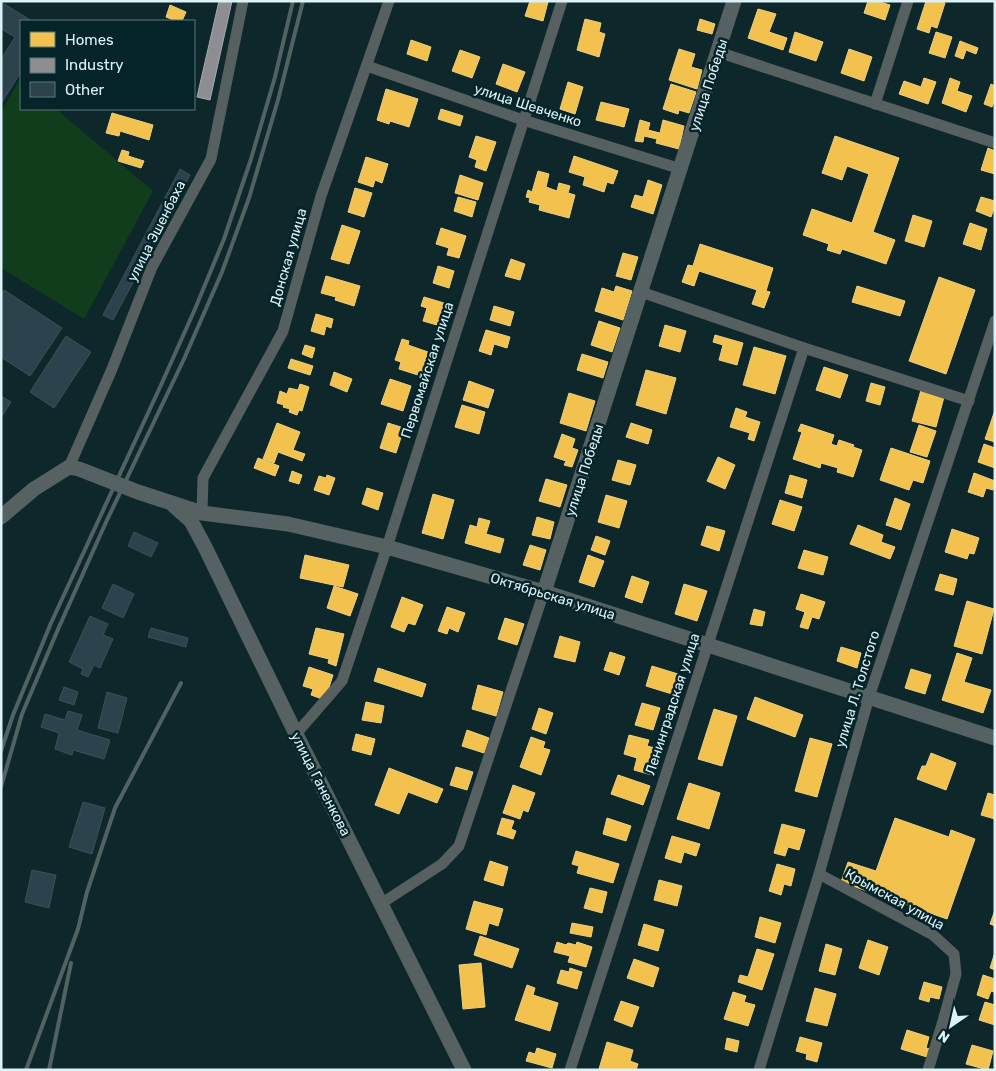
<svg xmlns="http://www.w3.org/2000/svg" width="996" height="1071" viewBox="0 0 996 1071" font-family="Rubik,sans-serif">
	<style>
		.green { fill: #113d1c }
		.homes { fill: #f2c14e; stroke: #ebd081 }
		.industry { fill: #8d8d92; stroke: #a5abb0 }
		.building { fill: #2c434d; stroke: #3e4f55 }
		.lines { fill: none; stroke-linecap: round; stroke-linejoin: round }
		.street { stroke: #576060; stroke-width: 11 }
		.secondary { stroke: #556261; stroke-width: 15 }
		.rail { stroke: #526262; stroke-width: 4 }
		.labels { text-anchor: middle; stroke-width: 5; stroke-linejoin: round; paint-order: stroke }
		.street-label { font-size: 14px; fill: #dcf2f7; stroke: #04242a }
	</style>
	<rect width="100%" height="100%" fill="#0e272a"/>
	<path class="green" d="M20 79 21 80V109H56L153 191 84 319 1 268V112Z"/>
	<g class="homes">
		<path d="M530 1H544L548 2 543 21 525 16Z"/>
		<path d="M868 1H877L890 5 885 20 864 13Z"/>
		<path d="M926 1H941L945 3 937 28 931 26 929 33 917 29Z"/>
		<path d="M170 5 186 12 182 21H176L166 17Z"/>
		<path d="M758 9 776 14 769 32 787 38 783 50 748 38Z"/>
		<path d="M585 19 601 23 599 32 605 34 599 57 577 50Z"/>
		<path d="M700 19 715 24 712 34 697 30Z"/>
		<path d="M795 32 823 42 816 61 789 52Z"/>
		<path d="M936 32 952 37 945 58 929 53Z"/>
		<path d="M411 40 431 47 427 61 407 54Z"/>
		<path d="M960 41 978 48 976 54 966 50 963 59 955 56Z"/>
		<path d="M679 49 695 54 691 67 702 70 697 89 669 80Z"/>
		<path d="M849 49 872 57 864 81 841 73Z"/>
		<path d="M460 50 480 57 472 78 452 71Z"/>
		<path d="M503 64 525 72 517 92 496 84Z"/>
		<path d="M924 78 936 82 928 104 899 94 904 81 921 87Z"/>
		<path d="M950 78 960 82 957 91 972 96 966 112 942 103Z"/>
		<path d="M568 82 583 87 575 114 560 109Z"/>
		<path d="M671 84 696 92 689 113 679 110 678 114 663 109Z"/>
		<path d="M991 84 995 86V99L992 107 984 104Z"/>
		<path d="M386 89 418 99 409 127 390 121 389 124 377 120Z"/>
		<path d="M601 102 629 109 624 127 596 120Z"/>
		<path d="M441 109 463 116 460 126 438 119Z"/>
		<path d="M112 113 153 125 149 140 120 131 119 136 106 133Z"/>
		<path d="M640 120 650 123 648 130 660 133 663 120 684 126 679 149 656 143 657 139 644 136 643 142 635 141Z"/>
		<path d="M476 136 496 142 486 171 475 167 477 160 469 157Z"/>
		<path d="M835 136 899 158 873 232 895 240 886 264 842 249 840 254 827 250 829 244 803 235 812 209 852 223 869 174 847 166 842 180 822 173Z"/>
		<path d="M988 148 995 151V174L981 170Z"/>
		<path d="M122 150 129 152 128 156 144 161 141 168 118 161Z"/>
		<path d="M574 156 618 171 613 184 607 182 604 192 583 185 585 177 569 172Z"/>
		<path d="M366 157 388 164 382 183 375 180 373 187 358 182Z"/>
		<path d="M538 171 549 174 546 187 557 191 559 183 570 186 568 193 575 195 569 218 539 210 540 205 529 202 530 198 526 197 528 190 532 192Z"/>
		<path d="M460 175 483 183 478 200 455 193Z"/>
		<path d="M648 180 662 185 653 214 631 207 635 195 643 197Z"/>
		<path d="M355 188 372 193 364 217 348 212Z"/>
		<path d="M458 197 476 202 472 217 454 211Z"/>
		<path d="M981 197 995 201V206L991 217 976 211Z"/>
		<path d="M913 215 932 221 924 247 905 241Z"/>
		<path d="M970 223 987 229 981 250 963 244Z"/>
		<path d="M342 225 360 231 349 264 331 259Z"/>
		<path d="M441 228 466 236 459 258 447 255 449 248 436 244Z"/>
		<path d="M700 244 773 268 766 291 770 292 764 308 752 304 757 290 699 271 694 286 682 282 688 265 693 266Z"/>
		<path d="M623 253 638 257 631 280 616 276Z"/>
		<path d="M511 259 525 264 520 280 505 276Z"/>
		<path d="M438 266 454 271 449 288 433 283Z"/>
		<path d="M326 276 360 286 354 306 335 300 336 297 321 293Z"/>
		<path d="M939 277 975 290 946 374 909 361Z"/>
		<path d="M616 286 632 291 623 320 595 311 602 288 614 292Z"/>
		<path d="M857 286 905 301 900 316 852 302Z"/>
		<path d="M424 297 444 303 437 325 423 321 427 308 421 306Z"/>
		<path d="M494 306 514 312 510 326 490 320Z"/>
		<path d="M316 314 333 319 331 328 326 326 324 335 311 331Z"/>
		<path d="M599 321 620 328 612 352 591 345Z"/>
		<path d="M665 325 686 331 680 352 659 346Z"/>
		<path d="M486 330 510 337 507 348 494 344 491 355 479 351Z"/>
		<path d="M715 335 743 343 737 365 719 360 723 345 713 342Z"/>
		<path d="M402 339 409 341 408 345 428 352 421 376 399 369 401 362 395 360Z"/>
		<path d="M305 345 315 348 312 358 302 354Z"/>
		<path d="M754 347 786 356 775 394 743 385Z"/>
		<path d="M582 354 608 362 603 378 577 370Z"/>
		<path d="M291 359 313 366 310 375 288 368Z"/>
		<path d="M824 367 848 375 840 398 816 390Z"/>
		<path d="M646 370 676 378 666 414 636 405Z"/>
		<path d="M334 372 352 379 347 392 330 385Z"/>
		<path d="M390 379 411 386 403 411 381 404Z"/>
		<path d="M469 381 494 390 488 408 463 400Z"/>
		<path d="M871 383 885 387 880 405 866 401Z"/>
		<path d="M300 384 309 387 302 411 299 410 297 415 289 412 290 409 283 407 284 405 277 403 280 391 287 394 289 388 298 390Z"/>
		<path d="M921 390 944 397 936 427 912 421Z"/>
		<path d="M569 393 595 401 586 431 560 423Z"/>
		<path d="M462 405 485 412 479 434 455 427Z"/>
		<path d="M736 408 747 412 745 417 760 422 754 441 748 439 750 433 730 427Z"/>
		<path d="M995 410V442L985 439Z"/>
		<path d="M277 423 300 432 293 450 305 454 302 461 278 452 274 463 263 459Z"/>
		<path d="M388 423 404 428 396 453 380 448Z"/>
		<path d="M631 423 652 430 648 444 626 437Z"/>
		<path d="M801 424 834 435 831 444 837 446 839 440 854 445 853 447 862 450 853 477 837 472 838 468 821 463 820 468 793 459 802 432 798 431Z"/>
		<path d="M919 425 936 431 927 457 910 452Z"/>
		<path d="M562 434 575 439 572 448 578 450 572 467 564 465 566 461 554 457Z"/>
		<path d="M984 444 995 448V468L978 462Z"/>
		<path d="M891 448 930 461 923 483 913 480 909 490 880 480Z"/>
		<path d="M718 457 735 465 725 489 707 481Z"/>
		<path d="M258 458 279 466 275 476 254 468Z"/>
		<path d="M618 460 636 465 630 485 612 480Z"/>
		<path d="M292 471 302 475 299 484 289 481Z"/>
		<path d="M974 473 995 481 993 490 986 488 983 497 968 492Z"/>
		<path d="M327 475 335 478 329 495 314 490 319 476 326 478Z"/>
		<path d="M790 475 807 480 802 498 785 493Z"/>
		<path d="M546 479 567 485 560 507 539 501Z"/>
		<path d="M367 488 383 493 378 510 362 504Z"/>
		<path d="M433 494 454 500 443 539 422 533Z"/>
		<path d="M606 495 627 501 619 528 598 522Z"/>
		<path d="M895 498 910 504 901 530 886 525Z"/>
		<path d="M780 500 802 507 794 531 772 524Z"/>
		<path d="M537 517 554 522 550 539 532 535Z"/>
		<path d="M479 518 490 521 486 534 504 539 500 553 465 543 470 525 477 527Z"/>
		<path d="M858 525 883 535 881 542 895 547 890 559 850 544Z"/>
		<path d="M707 526 725 531 719 551 701 545Z"/>
		<path d="M952 529 979 538 974 554 969 553 967 559 945 552Z"/>
		<path d="M596 536 610 541 605 555 591 550Z"/>
		<path d="M530 545 546 550 540 570 523 565Z"/>
		<path d="M804 550 828 557 823 575 798 568Z"/>
		<path d="M305 555 349 565 343 587 300 578Z"/>
		<path d="M588 555 604 561 594 587 579 582Z"/>
		<path d="M940 574 957 579 953 595 935 590Z"/>
		<path d="M632 576 649 582 642 603 625 597Z"/>
		<path d="M684 584 707 591 697 621 675 614Z"/>
		<path d="M334 586 358 594 350 616 327 608Z"/>
		<path d="M801 594 825 602 819 619 812 617 808 629 800 627 805 612 796 609Z"/>
		<path d="M402 597 423 605 415 625 408 623 404 632 391 627Z"/>
		<path d="M967 601 994 609 982 654 954 646Z"/>
		<path d="M447 607 465 613 458 632 449 628 447 634 438 631Z"/>
		<path d="M754 609 765 612 762 626 750 624Z"/>
		<path d="M505 618 524 624 517 645 498 639Z"/>
		<path d="M316 628 344 634 336 666 328 663 329 659 309 654Z"/>
		<path d="M560 636 580 642 575 662 554 657Z"/>
		<path d="M841 647 861 653 857 668 837 661Z"/>
		<path d="M610 652 625 657 619 675 604 670Z"/>
		<path d="M957 653 972 658 964 682 991 690 983 713 942 700Z"/>
		<path d="M652 666 678 674 672 694 646 686Z"/>
		<path d="M309 667 333 675 325 700 311 695 313 689 303 686Z"/>
		<path d="M378 668 426 684 422 697 374 681Z"/>
		<path d="M911 669 931 675 925 694 905 688Z"/>
		<path d="M478 685 503 692 496 716 472 709Z"/>
		<path d="M755 697 803 715 795 737 747 719Z"/>
		<path d="M366 702 384 706 381 723 362 720Z"/>
		<path d="M642 703 660 708 653 730 635 725Z"/>
		<path d="M539 708 553 713 546 734 532 729Z"/>
		<path d="M714 709 737 716 722 766 698 759Z"/>
		<path d="M467 730 489 738 484 753 462 746Z"/>
		<path d="M356 734 375 739 371 755 352 750Z"/>
		<path d="M629 735 649 740 647 746 659 749 652 775 634 770 637 758 624 754Z"/>
		<path d="M531 737 545 742 543 748 550 750 541 775 520 767Z"/>
		<path d="M810 738 832 744 817 797 795 791Z"/>
		<path d="M931 753 956 763 946 790 917 779 922 766H926Z"/>
		<path d="M456 767 473 772 467 790 450 785Z"/>
		<path d="M389 768 443 789 437 803 408 792 399 814 375 805Z"/>
		<path d="M618 775 650 786 643 805 611 794Z"/>
		<path d="M689 783 720 793 709 829 677 819Z"/>
		<path d="M513 785 535 793 528 812 523 810 520 819 503 813Z"/>
		<path d="M988 793 995 795V819L981 815Z"/>
		<path d="M502 818 514 821 511 829 516 831 513 839 497 834Z"/>
		<path d="M607 818 631 826 626 841 603 834Z"/>
		<path d="M895 818 949 837 951 830 975 839 947 919 841 882 848 862 876 871Z"/>
		<path d="M782 824 805 830 799 850 788 847 785 856 774 853Z"/>
		<path d="M672 836 700 844 696 856 684 852 681 863 665 858Z"/>
		<path d="M576 851 619 864 613 883 577 873 579 866 572 864Z"/>
		<path d="M490 861 508 867 503 886 484 880Z"/>
		<path d="M777 864 795 869 791 886 784 884 781 895 769 891Z"/>
		<path d="M659 880 682 886 677 906 654 900Z"/>
		<path d="M590 888 607 892 602 913 584 908Z"/>
		<path d="M474 901 503 909 498 926 489 923 486 935 466 929Z"/>
		<path d="M995 910V926L990 924Z"/>
		<path d="M760 917 781 923 775 943 755 937Z"/>
		<path d="M572 923 593 927 591 937 570 933Z"/>
		<path d="M644 924 664 930 658 951 638 945Z"/>
		<path d="M480 936 519 949 512 968 474 955Z"/>
		<path d="M868 940 888 947 879 975 859 968Z"/>
		<path d="M557 942 566 945 568 943 576 945 577 942 592 947 586 967 568 962 570 956 554 952Z"/>
		<path d="M826 944 842 949 835 975 819 971Z"/>
		<path d="M757 949 774 954 762 990 738 982 740 975 748 977Z"/>
		<path d="M995 952V970L990 968Z"/>
		<path d="M634 959 659 968 653 987 627 978Z"/>
		<path d="M481 963 485 1007 463 1009 459 965Z"/>
		<path d="M570 968 582 972 577 989 557 983 561 970 569 972Z"/>
		<path d="M983 975 995 979 994 992 991 991 988 999 977 995Z"/>
		<path d="M924 982 942 987 939 999 930 997 929 1002 919 999Z"/>
		<path d="M527 985 535 988 533 995 558 1003 550 1031 515 1020Z"/>
		<path d="M815 988 836 994 827 1026 806 1021Z"/>
		<path d="M733 992 746 996 744 1002 755 1005 748 1026 724 1019Z"/>
		<path d="M621 1001 639 1007 632 1027 614 1020Z"/>
		<path d="M985 1002 995 1005V1025L979 1020Z"/>
		<path d="M907 1030 929 1037 926 1048 930 1049 927 1057 901 1049Z"/>
		<path d="M800 1037 822 1043 817 1062 806 1059 807 1054 796 1051Z"/>
		<path d="M727 1038 739 1041 737 1052 725 1049Z"/>
		<path d="M607 1042 633 1050 630 1061 638 1064 636 1070 599 1069Z"/>
		<path d="M972 1045 993 1051 988 1070 966 1064Z"/>
		<path d="M537 1048 556 1054 552 1068 526 1061 529 1052 535 1054Z"/>
	</g>
	<path class="industry" d="M219 1H232L210 100 197 97Z"/>
	<g class="building">
		<path d="M1 2 32 21H21V72L1 104V59L15 37 1 29Z"/>
		<path d="M180 169 190 175 113 320 103 315Z"/>
		<path d="M4 290 62 328 30 376 1 357V294Z"/>
		<path d="M66 336 91 352 54 408 30 392Z"/>
		<path d="M1 396 11 402 1 418Z"/>
		<path d="M134 532 158 543 151 557 128 546Z"/>
		<path d="M113 584 134 594 123 618 102 608Z"/>
		<path d="M90 616 108 624 103 635 113 639 100 668 94 665 88 677 81 674 83 669 69 662Z"/>
		<path d="M151 628 188 638 186 647 148 637Z"/>
		<path d="M64 687 78 692 74 705 59 700Z"/>
		<path d="M107 692 127 698 118 733 98 728Z"/>
		<path d="M68 711 82 715 77 730 110 740 104 759 73 750 72 755 55 749 59 733 41 727 45 714 65 720Z"/>
		<path d="M83 802 105 808 92 854 69 847Z"/>
		<path d="M32 870 56 875 49 908 25 902Z"/>
	</g>
	<g class="lines">
		<g class="street">
			<path d="M718 52 995 143"/>
			<path d="M367 66 523 120 681 169"/>
			<path d="M875 104 908 1"/>
			<path d="M641 292 804 348 969 401"/>
			<path d="M69 467 112 369 152 267 211 159 243 1"/>
			<path d="M202 513 203 478 283 331 321 196 389 1"/>
			<path d="M296 734 342 681 387 547 562 1"/>
			<path d="M819 874 933 935 954 954 956 974 943 1021 928 1070"/>
			<path d="M382 903 442 864 459 846 544 592"/>
			<path d="M570 1070 804 348"/>
			<path d="M759 1070 819 874 869 697 995 321"/>
		</g>
		<g class="secondary">
			<path d="M174 506 191 521 205 547 296 734 464 1070"/>
			<path d="M1 517 34 489 69 467 79 469 138 492 202 513 288 524 387 547 544 592 995 738"/>
			<path d="M544 592 734 1"/>
		</g>
		<g class="rail">
			<path d="M1 751 13 715 51 623 161 385 195 309 224 239 251 159 275 77 293 1"/>
			<path d="M1 787 22 714 59 627 107 520 184 359 222 272 249 198 278 100 303 1"/>
			<path d="M26 1070 78 929 87 892 115 808 181 683"/>
			<path d="M49 1070 71 963"/>
		</g>
	</g>
	<g class="labels">
		<g class="street-label">
			<text transform="translate(708 85) rotate(-72)" y="5">улица Победы</text>
			<text transform="translate(528 105) rotate(18)" y="5">улица Шевченко</text>
			<text transform="translate(156 231) rotate(-63)" y="5">улица Эшенбаха</text>
			<text transform="translate(288 257) rotate(-74)" y="5">Донская улица</text>
			<text transform="translate(427 370) rotate(-72)" y="5">Первомайская улица</text>
			<text transform="translate(584 470) rotate(-72)" y="5">улица Победы</text>
			<text transform="translate(553 596) rotate(17)" y="5">Октябрьская улица</text>
			<text transform="translate(857 689) rotate(-73)" y="5">улица Л. Толстого</text>
			<text transform="translate(672 704) rotate(-72)" y="5">Ленинградская улица</text>
			<text transform="translate(321 784) rotate(63)" y="5">улица Ганенкова</text>
			<text transform="translate(895 899) rotate(29)" y="5">Крымская улица</text>
		</g>
	</g>
	<rect width="996" height="1071" fill="none" stroke="#dcf2f7" stroke-width="5"/>
	<rect x="20" y="20" width="175" height="90" fill="#04242a" stroke="#5a767c"/>
	<rect x="30" y="32" width="25" height="15" fill="#f2c14e" stroke="#5a767c"/>
	<text x="65" y="45" font-size="15" fill="#dcf2f7">Homes</text>
	<rect x="30" y="58" width="25" height="15" fill="#8d8d92" stroke="#5a767c"/>
	<text x="65" y="70" font-size="15" fill="#dcf2f7">Industry</text>
	<rect x="30" y="82" width="25" height="15" fill="#2c434d" stroke="#5a767c"/>
	<text x="65" y="95" font-size="15" fill="#dcf2f7">Other</text>
	<g transform="translate(951 1026) rotate(214)" stroke="#04242a" stroke-width="4" paint-order="stroke">
	<path d="M0-4L9 19L0 12L-9 19Z" fill="#dcf2f7"/>
	<text y="-8" font-size="14" font-weight="bold" text-anchor="middle" fill="#dcf2f7">N</text>
	</g>
</svg>
